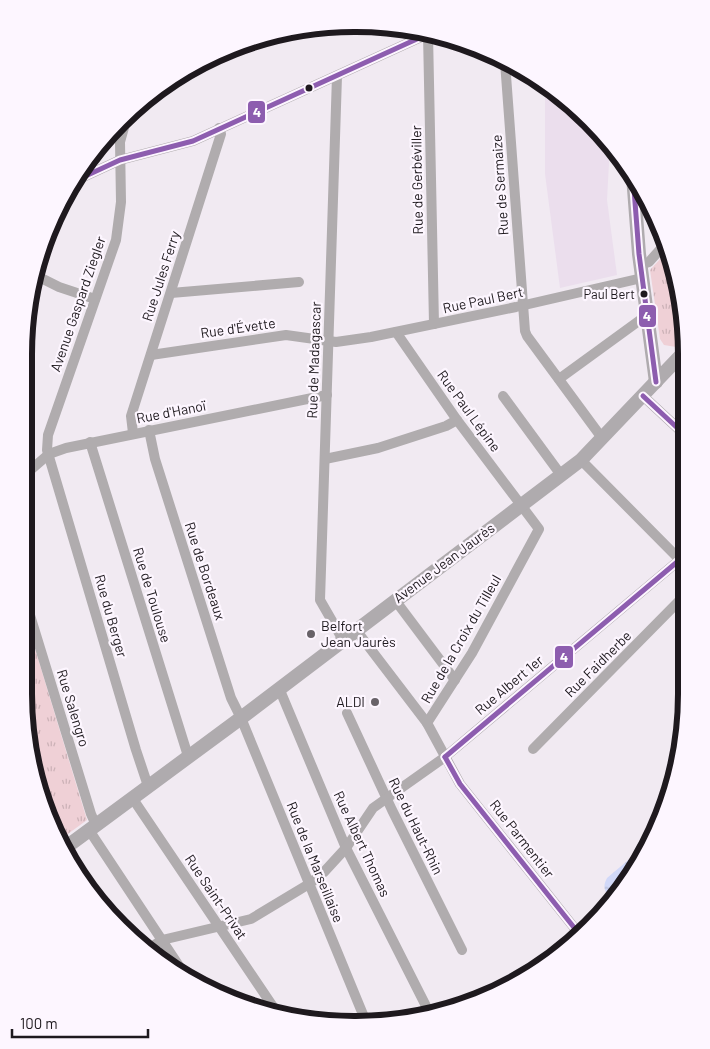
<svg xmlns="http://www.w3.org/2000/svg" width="710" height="1049" viewBox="0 0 710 1049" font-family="Barlow,sans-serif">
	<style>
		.built { fill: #ebdeed }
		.park { fill: url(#park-tufts) }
		.water { fill: url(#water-ripples) }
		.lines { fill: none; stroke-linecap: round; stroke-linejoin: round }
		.street { stroke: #b0acae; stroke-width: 10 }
		.secondary { stroke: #afabae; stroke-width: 14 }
		.bus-1-casing { stroke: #fdf6ff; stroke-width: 9 }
		.bus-1 { stroke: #8d5daf; stroke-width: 5 }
		.bus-dot { fill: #1e191e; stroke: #fdf6ff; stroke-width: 2 }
		.poi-dot { fill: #686268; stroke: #fdf6ff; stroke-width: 2 }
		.labels { text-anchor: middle; stroke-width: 4.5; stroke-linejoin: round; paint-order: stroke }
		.bus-label { font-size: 13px; fill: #1e191e; stroke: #fdf6ff; text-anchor: end }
		.street-label { font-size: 14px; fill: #1e191e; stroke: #fdf6ff }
		.poi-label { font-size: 14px; fill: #1e191e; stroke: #fdf6ff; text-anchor: start }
		.rim { fill: none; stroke: #1e191e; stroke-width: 6 }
		.line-badge { stroke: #fdf6ff; stroke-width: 2 }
		.badge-label { font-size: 14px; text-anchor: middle; font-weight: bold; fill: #fff }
	</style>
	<defs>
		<pattern id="park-tufts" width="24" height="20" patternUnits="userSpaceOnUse" patternTransform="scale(1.25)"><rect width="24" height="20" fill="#efd0d6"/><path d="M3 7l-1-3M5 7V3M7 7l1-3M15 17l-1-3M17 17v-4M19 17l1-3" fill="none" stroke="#ccb2b7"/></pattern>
		<pattern id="water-ripples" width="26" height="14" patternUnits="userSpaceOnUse" patternTransform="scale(1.25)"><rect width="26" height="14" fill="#d1d8f8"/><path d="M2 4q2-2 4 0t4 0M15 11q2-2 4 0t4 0" fill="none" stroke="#b3b9d4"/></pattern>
	</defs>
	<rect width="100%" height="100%" fill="#f1eaf2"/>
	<path class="built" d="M545 85 557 95V104L563 105V100L589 121 608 144 609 163 607 200 617 275 560 288 545 174Z"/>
	<g class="park">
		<path d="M661 258 674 271 680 290 685 338 676 347 664 345 660 339 650 270Z"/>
		<path d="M25 616 87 820 61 839 41 800 24 694Z"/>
	</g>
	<g class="water">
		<path d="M652 840V841L610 899C605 891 602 887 607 878Z"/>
		<path d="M421 1011 432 1014 420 1019 358 1023 361 1019 368 1017Z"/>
	</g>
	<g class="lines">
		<g class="street">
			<path d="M428 34 434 324"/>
			<path d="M505 62 525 331 527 336 602 438"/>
			<path d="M337 76 320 600 343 640"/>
			<path d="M138 107 125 124 120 142 121 202 116 240 48 435 47 450 136 750 148 786"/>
			<path d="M79 179 120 160 193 141 430 33"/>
			<path d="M640 265 649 262 666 243"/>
			<path d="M35 275 59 287 95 299"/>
			<path d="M171 293 299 282"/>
			<path d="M396 332 457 420 539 529 472 653 427 723 460 784 580 935"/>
			<path d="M151 355 286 335 336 342 371 337 516 307 642 278"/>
			<path d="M559 379 647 315"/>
			<path d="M503 396 561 475"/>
			<path d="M643 396 685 435"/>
			<path d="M149 430 155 459 231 698 241 718 364 1017"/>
			<path d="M133 433 131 416 221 134 219 128"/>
			<path d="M90 442 188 756"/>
			<path d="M325 459 378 448 446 426 457 420"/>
			<path d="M581 460 683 563"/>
			<path d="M27 473 49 454 66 448 327 395"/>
			<path d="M25 599 91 814 96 825"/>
			<path d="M395 600 455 680"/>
			<path d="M356 630 427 723"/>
			<path d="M279 688 346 848 427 1008"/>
			<path d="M347 713 392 810 462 950"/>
			<path d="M533 749 682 598"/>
			<path d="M133 799 276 1011"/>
			<path d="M89 830 185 975"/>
			<path d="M147 950 162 940 251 919 309 884 324 872 346 848 373 808 445 757 683 557"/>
		</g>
		<g class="secondary">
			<path d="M633 176 639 254 656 382"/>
			<path d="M65 848 241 718 581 460 686 350"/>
		</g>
		<defs>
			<g id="bus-1">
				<path d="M633 176 639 254 656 382"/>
				<path d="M79 179 120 160 193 141 430 33"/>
				<path d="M643 396 685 435"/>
				<path d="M445 757 683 557"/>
				<path d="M445 757 460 784 580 935"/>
			</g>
		</defs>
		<use href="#bus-1" class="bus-1-casing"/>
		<use href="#bus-1" class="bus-1"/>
	</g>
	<g class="bus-dot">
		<circle cx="309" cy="88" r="4.5"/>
		<circle cx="644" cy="294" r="4.5"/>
	</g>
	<g class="poi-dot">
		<circle cx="311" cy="634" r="5"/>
		<circle cx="375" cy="702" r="5"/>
	</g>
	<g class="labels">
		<g class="bus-label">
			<text x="635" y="299">Paul Bert</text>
		</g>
		<g class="street-label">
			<text transform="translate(417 180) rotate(-91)" y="5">Rue de Gerbéviller</text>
			<text transform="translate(500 185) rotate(-94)" y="5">Rue de Sermaize</text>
			<text transform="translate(161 276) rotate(-72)" y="5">Rue Jules Ferry</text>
			<text transform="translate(483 300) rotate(-12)" y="5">Rue Paul Bert</text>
			<text transform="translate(78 304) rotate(-71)" y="5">Avenue Gaspard Ziegler</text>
			<text transform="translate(238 328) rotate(-8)" y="5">Rue d'Évette</text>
			<text transform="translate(314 360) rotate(-88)" y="5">Rue de Madagascar</text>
			<text transform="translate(469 411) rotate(54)" y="5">Rue Paul Lépine</text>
			<text transform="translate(171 412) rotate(-11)" y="5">Rue d'Hanoï</text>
			<text transform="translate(444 563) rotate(-37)" y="5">Avenue Jean Jaurès</text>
			<text transform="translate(205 571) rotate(72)" y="5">Rue de Bordeaux</text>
			<text transform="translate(152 595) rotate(73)" y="5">Rue de Toulouse</text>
			<text transform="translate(111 616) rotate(74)" y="5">Rue du Berger</text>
			<text transform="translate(461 639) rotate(-60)" y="5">Rue de la Croix du Tilleul</text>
			<text transform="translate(598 664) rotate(-45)" y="5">Rue Faidherbe</text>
			<text transform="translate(509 685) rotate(-40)" y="5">Rue Albert 1er</text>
			<text transform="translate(73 708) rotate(73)" y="5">Rue Salengro</text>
			<text transform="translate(416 826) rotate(64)" y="5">Rue du Haut-Rhin</text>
			<text transform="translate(522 839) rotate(52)" y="5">Rue Parmentier</text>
			<text transform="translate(362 844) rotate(65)" y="5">Rue Albert Thomas</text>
			<text transform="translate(315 862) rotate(68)" y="5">Rue de la Marseillaise</text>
			<text transform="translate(216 897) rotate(56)" y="5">Rue Saint-Privat</text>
		</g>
		<g class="poi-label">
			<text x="321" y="631">Belfort<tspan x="321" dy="16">Jean Jaurès</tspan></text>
			<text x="365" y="707" text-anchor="end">ALDI</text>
		</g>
	</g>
	<path d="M0 0H710V1049H0ZM354 32H356A322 322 0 0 1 678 354V694A322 322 0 0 1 356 1016H354A322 322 0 0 1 32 694V354A322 322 0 0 1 354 32Z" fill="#fdf6ff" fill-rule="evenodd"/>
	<path class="rim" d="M354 32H356A322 322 0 0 1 678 354V694A322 322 0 0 1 356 1016H354A322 322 0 0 1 32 694V354A322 322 0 0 1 354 32Z"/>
	<g class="line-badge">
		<rect x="247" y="100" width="19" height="24" rx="5" fill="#8d5daf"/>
		<rect x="638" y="304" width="19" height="24" rx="5" fill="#8d5daf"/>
		<rect x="554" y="645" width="20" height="24" rx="5" fill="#8d5daf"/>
	</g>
	<g class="badge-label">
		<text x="257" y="117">4</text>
		<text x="647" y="321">4</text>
		<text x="564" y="662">4</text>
	</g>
	<path d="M12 1029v8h136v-8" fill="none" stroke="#1e191e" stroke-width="2.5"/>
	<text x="20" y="1029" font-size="15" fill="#1e191e" stroke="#fdf6ff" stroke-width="4" paint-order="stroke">100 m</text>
</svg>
